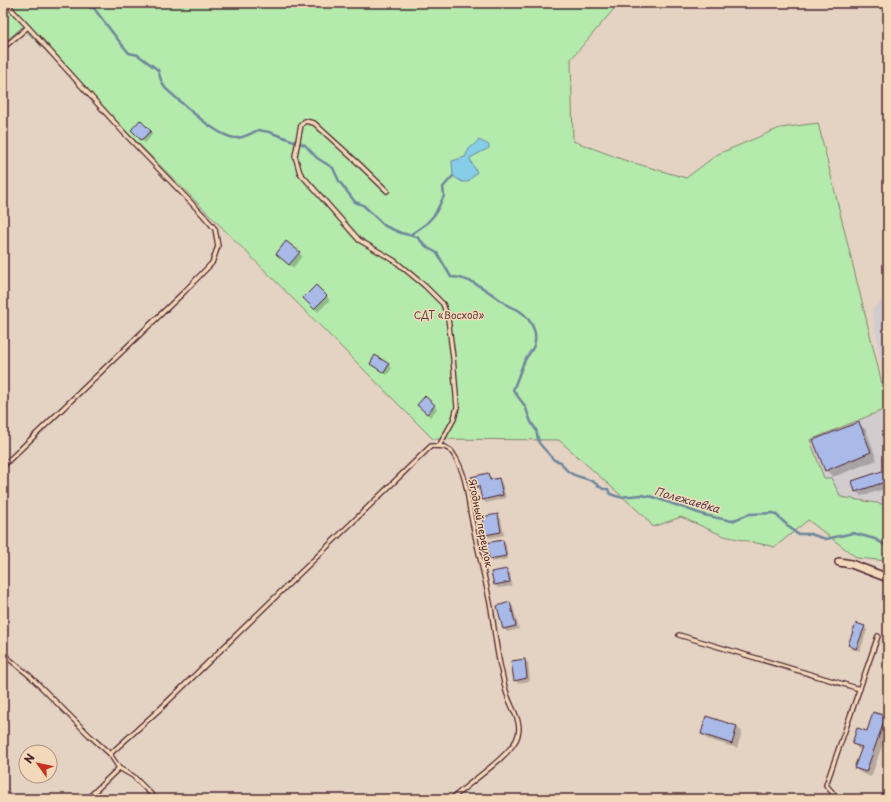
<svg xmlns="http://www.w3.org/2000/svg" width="891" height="802" viewBox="0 0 891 802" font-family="'Playpen Sans',sans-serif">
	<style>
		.built { fill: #d2ccce }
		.green { fill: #b4eaac; stroke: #7f846c }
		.water { fill: #86cde7; stroke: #6e879c }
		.shadow { fill: #0003 }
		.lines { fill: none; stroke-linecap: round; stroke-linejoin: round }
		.stream { stroke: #6e879c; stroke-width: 2.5 }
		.building { fill: #a9bae9; stroke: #4a1f2b }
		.lane-casing { stroke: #4a1f2b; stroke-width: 6 }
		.street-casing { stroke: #4a1f2b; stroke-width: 10 }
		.lane { stroke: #f3d9ba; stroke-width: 3.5 }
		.street { stroke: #f3d9ba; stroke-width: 7 }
		.labels { text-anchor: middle; stroke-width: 3; stroke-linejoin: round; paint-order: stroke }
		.park-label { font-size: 10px; fill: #5a3d3e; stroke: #f3d9ba }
		.street-label { font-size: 10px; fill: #4a1f2b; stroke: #f3d9ba }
		.water-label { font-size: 11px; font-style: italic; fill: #564251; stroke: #f3d9ba }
	</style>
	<rect width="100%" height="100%" fill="#e4d3c3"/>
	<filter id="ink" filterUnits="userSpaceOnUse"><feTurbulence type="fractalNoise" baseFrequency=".025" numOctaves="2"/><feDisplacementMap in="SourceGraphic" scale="8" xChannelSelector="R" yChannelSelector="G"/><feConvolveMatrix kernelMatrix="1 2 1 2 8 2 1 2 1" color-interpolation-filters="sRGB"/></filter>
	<g filter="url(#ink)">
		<g class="built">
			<path d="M888 296V405L872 309Z"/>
			<path d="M888 409V505L841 497 831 479 824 478 812 440Z"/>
		</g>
		<path class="green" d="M3 3H619L571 59 573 141 624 160 686 178 718 154 780 128 818 123 888 408 810 440 824 478H831L841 497 888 505V561L857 558 808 520 775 547 724 536 681 517 653 527 645 517 559 440 433 439 22 27 3 44Z"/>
		<path class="water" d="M479 140 489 145V148L470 158 472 164 477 172 468 182H462L453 176 452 161 465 157 469 149Z"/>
		<g class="shadow">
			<path d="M140 122 153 134 145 143 132 130Z"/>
			<path d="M299 253 302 256 293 268 280 257Z"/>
			<path d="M316 286 330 300 318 312 304 298Z"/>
			<path d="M376 357 392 368 387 375 375 367Z"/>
			<path d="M425 398 437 409 430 417 418 405Z"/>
			<path d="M858 423 866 430 877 460 833 477 826 470Z"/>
			<path d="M888 470V488L861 496 856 491Z"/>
			<path d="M488 474 491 477 492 481 498 479 502 483 506 498 486 503 483 500 481 490H478L475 487 472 477Z"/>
			<path d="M498 515 501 519 504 535 490 538 486 534Z"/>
			<path d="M502 541 506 545 508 559 493 562 489 559Z"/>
			<path d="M507 570 510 573 512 586 498 588 495 585 492 572Z"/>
			<path d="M510 603 513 607 519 629 507 632 504 629Z"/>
			<path d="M864 627 867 630 860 651 852 649 849 645Z"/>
			<path d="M524 660 528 663 530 681 518 683 515 680Z"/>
			<path d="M885 717 888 720V729L871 777 861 773 855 768 862 750 858 749 853 743Z"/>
			<path d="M737 727 742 732 737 748 707 739 702 734Z"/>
		</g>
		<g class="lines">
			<g class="stream">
				<path d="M83 3 91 8 93 7 119 41 129 53 138 55 158 70 161 80 165 88C180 101 218 139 238 138 245 137 252 133 258 130L269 132 305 145 317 158 333 168 339 181 355 202 363 205 385 226 401 233 417 237 428 248 437 253 451 277C471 277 491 293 507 305 511 308 515 308 518 310 528 316 537 329 535 341 534 351 527 354 524 362 520 371 517 381 513 390L525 406 531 422 536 430 539 443 554 460 561 462C569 479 583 475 595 483 598 485 600 487 603 489H608L610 494 619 497 641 495 653 497 704 515 732 521 749 514 774 513 797 534H810L826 539 853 533 875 539 888 547"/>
				<path d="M410 235 426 224 435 214 444 196 443 187 453 176"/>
			</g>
		</g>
		<g class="building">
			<path d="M140 120 151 131 141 140 131 130Z"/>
			<path d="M286 241 300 252 289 265 276 254Z"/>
			<path d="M316 285 327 296 314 309 303 298Z"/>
			<path d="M375 355 389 364 384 373 370 364Z"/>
			<path d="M425 396 435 405 427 414 417 405Z"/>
			<path d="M859 422 871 452 825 471 813 440Z"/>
			<path d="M888 469V481L855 492 852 481Z"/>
			<path d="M488 473 490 480 499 478 503 495 482 500 479 486 474 487 471 477Z"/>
			<path d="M498 514 501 532 485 535 482 517Z"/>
			<path d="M503 540 506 556 489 559 486 543Z"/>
			<path d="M507 569 510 582 494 585 491 572Z"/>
			<path d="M510 602 516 626 503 629 497 606Z"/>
			<path d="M856 623 865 626 856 649 848 645Z"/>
			<path d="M525 659 527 678 514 681 511 661Z"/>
			<path d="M873 712 886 716 866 772 854 768 862 747 852 744 857 728 867 731Z"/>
			<path d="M706 716 737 726 732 744 701 734Z"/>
		</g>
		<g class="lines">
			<defs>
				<g id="lane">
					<path d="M883 3 888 7"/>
					<path d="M3 48 28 27 13 11 8 3"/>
					<path d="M387 191 358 163 314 123 305 121 301 125 295 156 300 173 359 240 395 261 425 286 443 304 448 318 453 358 457 407 454 419 439 446"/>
					<path d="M3 466 184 292 212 263 218 246 215 229 203 215 125 134 28 27"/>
					<path d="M679 635 860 689"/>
					<path d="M3 654 30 676 90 736 110 754"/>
					<path d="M87 799 119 768"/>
					<path d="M156 799 133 776 119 768 110 754 161 708 431 446C441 446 449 446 454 455 467 476 467 494 471 516 477 547 485 577 491 608 494 627 496 646 500 665 503 676 504 687 508 697 512 709 522 722 518 735 514 754 468 783 452 799"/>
					<path d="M838 799 826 785 878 636"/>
				</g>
				<path id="street" d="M839 562 851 564 888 578"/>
			</defs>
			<use href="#lane" class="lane-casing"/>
			<use href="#street" class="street-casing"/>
			<use href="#lane" class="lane"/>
			<use href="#street" class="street"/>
		</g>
	</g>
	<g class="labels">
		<g class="park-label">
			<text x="449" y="319">СДТ «Восход»</text>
		</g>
		<g class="street-label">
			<text transform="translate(481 523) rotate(79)" y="4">Ягодный переулок</text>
		</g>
		<g class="water-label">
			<text transform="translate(687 500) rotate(16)" y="4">Полежаевка</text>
		</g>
	</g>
	<rect width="891" height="802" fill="none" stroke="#f3d9ba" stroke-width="16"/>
	<rect x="8" y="8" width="875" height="786" fill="none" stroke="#4a1f2b" stroke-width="1.5" filter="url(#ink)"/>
	<g transform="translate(38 764) rotate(303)"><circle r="19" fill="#f3d9ba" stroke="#af8f81"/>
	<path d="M0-3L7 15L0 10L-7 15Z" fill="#c8321e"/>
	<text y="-6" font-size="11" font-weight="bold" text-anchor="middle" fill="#4a1f2b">N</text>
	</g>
</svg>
